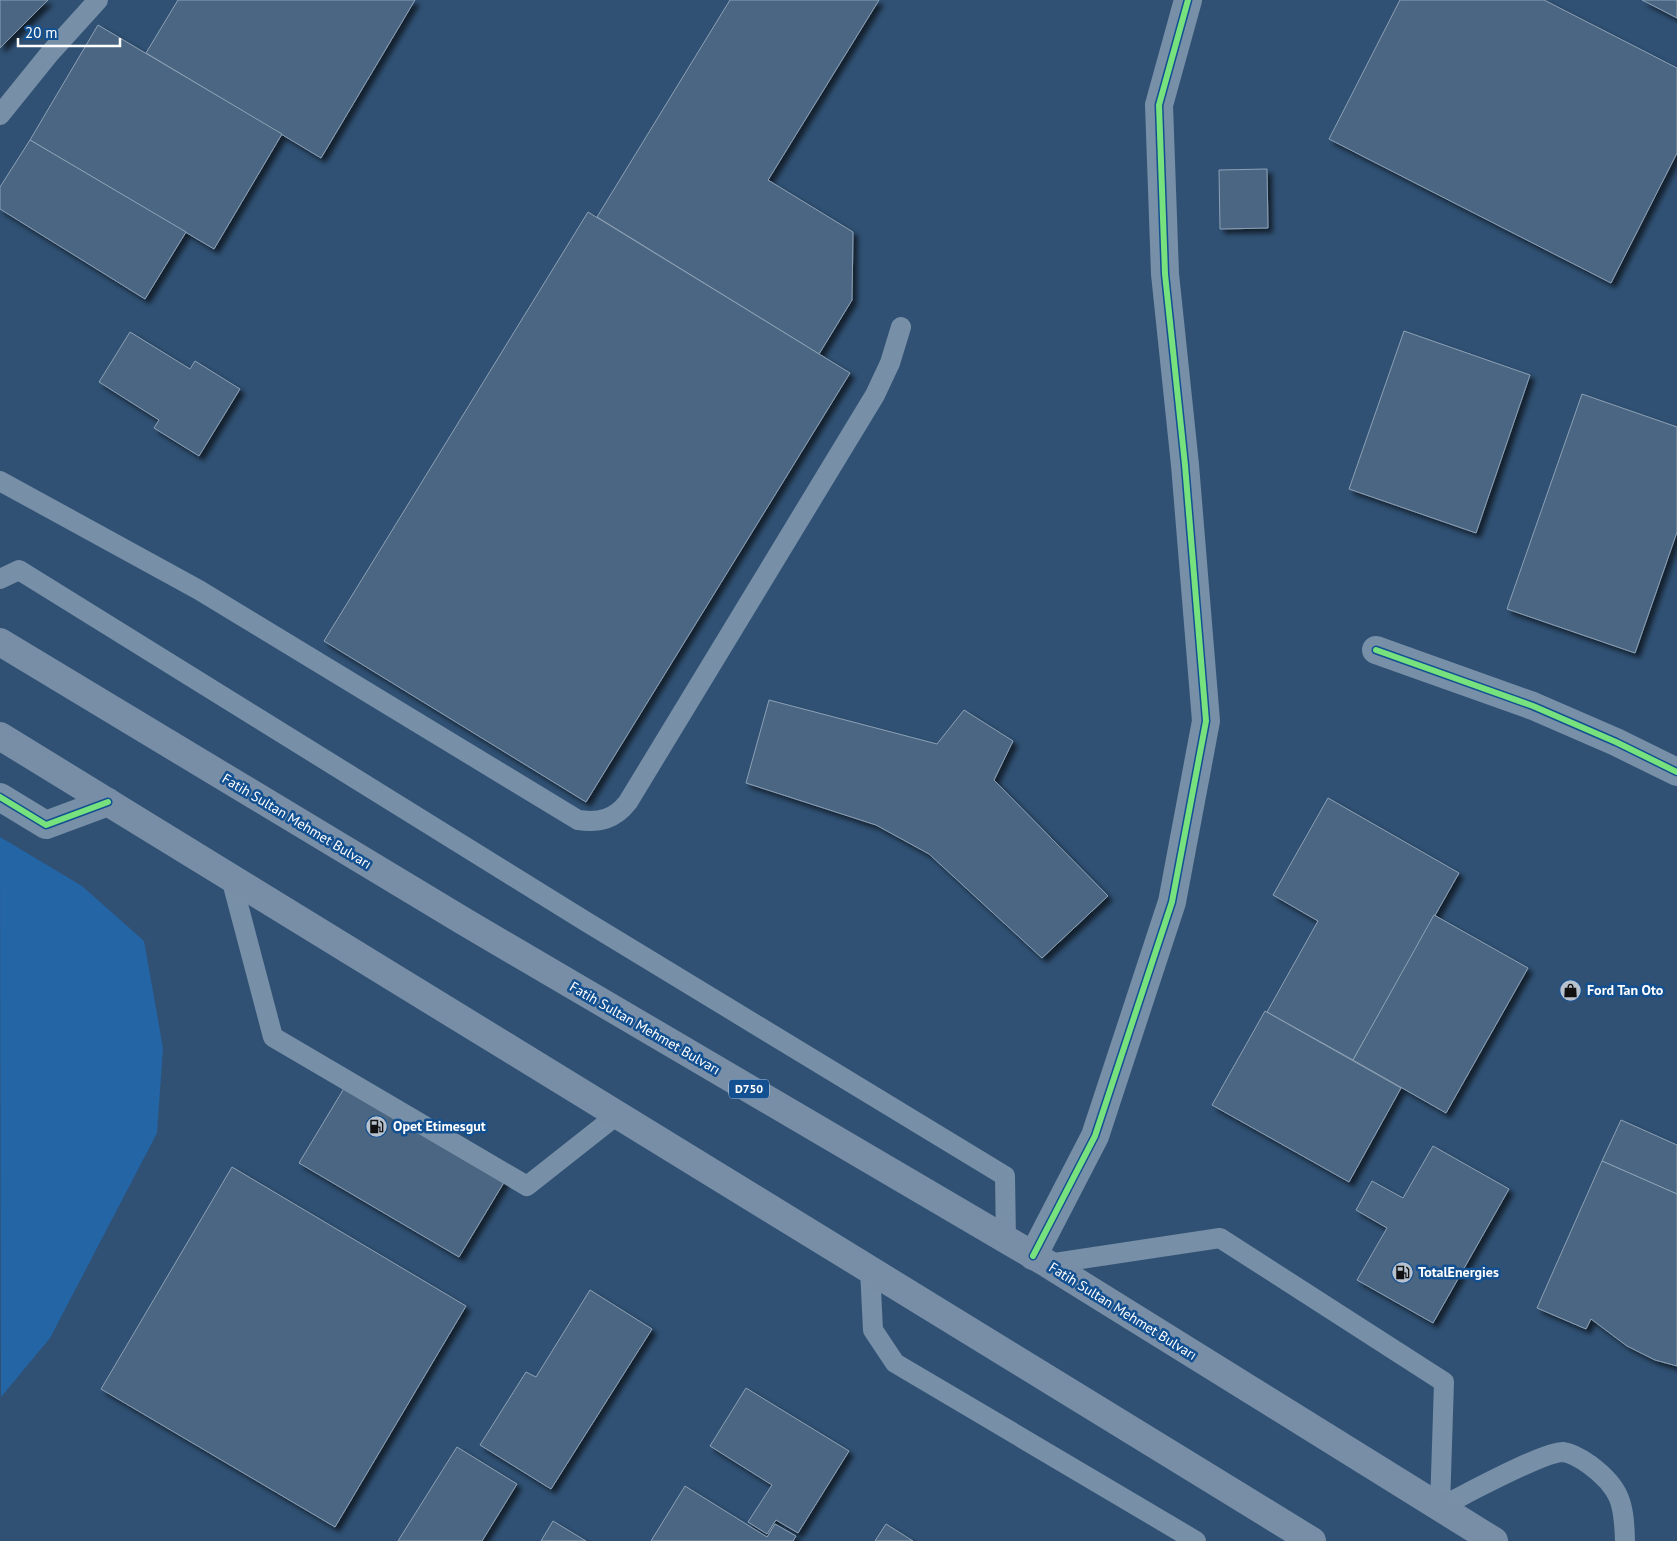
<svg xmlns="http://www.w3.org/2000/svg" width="1677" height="1541" viewBox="0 0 1677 1541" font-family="'PT Sans',sans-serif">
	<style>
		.green { fill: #2465a6 }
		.building { fill: #4b6682; stroke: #8ca0b5; filter: url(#shadow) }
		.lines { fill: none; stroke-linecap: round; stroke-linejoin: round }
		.service { stroke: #778fa7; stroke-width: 20 }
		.minor { stroke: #778fa7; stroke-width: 28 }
		.tertiary { stroke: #778fa7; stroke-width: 28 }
		.trunk { stroke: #788ea6; stroke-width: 28 }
		.cycleway-casing { stroke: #135091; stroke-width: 9 }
		.cycleway { stroke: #77e17e; stroke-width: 6 }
		.labels { text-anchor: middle; stroke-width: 5; stroke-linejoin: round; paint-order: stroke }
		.shield { fill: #135091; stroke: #b8cade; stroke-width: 1 }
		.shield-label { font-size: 12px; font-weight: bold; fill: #fff }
		.street-label { font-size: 14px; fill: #fff; stroke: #135091 }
		.poi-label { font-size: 14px; font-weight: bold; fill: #fff; stroke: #135091; text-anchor: start }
	</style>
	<defs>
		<filter id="shadow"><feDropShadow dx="4.5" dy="4.5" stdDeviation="2.5" flood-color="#0009"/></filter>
	</defs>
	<rect width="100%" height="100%" fill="#305174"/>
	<path class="green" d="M0 837 82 886 144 941 163 1048 157 1133 50 1338 1 1397Z"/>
	<g class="building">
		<path d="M0 0H48L0 48Z"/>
		<path d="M178 0H415L321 158 146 53Z"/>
		<path d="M730 0H879L768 180 853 232 852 300 819 354 597 217Z"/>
		<path d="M1400 0H1544L1677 68V153L1611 283 1329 139Z"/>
		<path d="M1642 0H1677V18Z"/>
		<path d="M98 25 282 134 214 249 30 140Z"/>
		<path d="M30 140 186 232 145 299 0 209V187Z"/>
		<path d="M1267 169 1268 228 1220 229 1219 170Z"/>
		<path d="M588 212 850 373 586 802 324 641Z"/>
		<path d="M1404 331 1530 375 1476 533 1349 489Z"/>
		<path d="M130 332 190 369 195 361 240 389 199 456 154 428 159 420 99 382Z"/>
		<path d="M1582 394 1677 427V532L1635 653 1507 609Z"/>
		<path d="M769 700 937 744 964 710 1013 741 994 780 1108 896 1042 958 929 854 876 825 746 783Z"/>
		<path d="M1328 798 1459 873 1353 1060 1267 1012 1318 921 1273 895Z"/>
		<path d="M1434 915 1528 968 1446 1113 1353 1060Z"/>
		<path d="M1265 1011 1401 1088 1349 1182 1212 1105Z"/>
		<path d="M346 1085 506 1179 459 1257 299 1163Z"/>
		<path d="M1621 1120 1677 1145V1194L1602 1161Z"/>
		<path d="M1433 1146 1509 1189 1433 1323 1357 1280 1387 1228 1356 1210 1372 1181 1403 1198Z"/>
		<path d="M1602 1161 1677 1194V1366L1655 1360 1627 1346 1591 1319 1586 1329 1537 1308Z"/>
		<path d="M232 1167 466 1306 335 1527 101 1389Z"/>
		<path d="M590 1290 652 1329 551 1489 480 1445 526 1372 536 1377Z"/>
		<path d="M746 1388 849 1451 798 1533 776 1520 767 1534 748 1522 772 1485 710 1446Z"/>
		<path d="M457 1447 517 1484 482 1541H398Z"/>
		<path d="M685 1486 767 1537 775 1524 796 1536 793 1541H651Z"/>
		<path d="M553 1521 586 1541H541Z"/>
		<path d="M886 1524 913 1541H875Z"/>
	</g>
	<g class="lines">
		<g class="service">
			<path d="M0 115 50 53 98 0"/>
			<path d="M0 481 199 590 578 820C600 823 615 819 628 802L875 395 890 363 901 327"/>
			<path d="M0 579 19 570 585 921 1005 1176 1006 1240"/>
			<path d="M231 878 273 1037 527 1186 617 1115"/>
			<path d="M1048 1264 1220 1238 1444 1382 1440 1507C1463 1496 1542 1452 1563 1452 1572 1453 1583 1460 1590 1465 1621 1488 1624 1504 1625 1541"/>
			<path d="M870 1269 873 1330 895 1363 1196 1541"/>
		</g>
		<g class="minor">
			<path d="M1376 650 1533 706 1616 742 1677 772"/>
			<path d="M1033 1256 1095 1136 1172 902 1206 721 1185 465 1165 274 1159 105 1188 0"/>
		</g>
		<path class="tertiary" d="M0 797 46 825 108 802"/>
		<g class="trunk">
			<path d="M0 642 465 922 1048 1264 1494 1541"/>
			<path d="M0 736 1312 1541"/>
		</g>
		<defs>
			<g id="cycleway">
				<path d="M1376 650 1533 706 1616 742 1677 772"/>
				<path d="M0 797 46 825 108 802"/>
				<path d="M1033 1256 1095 1136 1172 902 1206 721 1185 465 1165 274 1159 105 1188 0"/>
			</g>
		</defs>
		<use href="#cycleway" class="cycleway-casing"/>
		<use href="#cycleway" class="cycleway"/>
	</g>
	<defs>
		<symbol id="shop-disc" viewBox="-11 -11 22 22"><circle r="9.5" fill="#b7c2ce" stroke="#135091"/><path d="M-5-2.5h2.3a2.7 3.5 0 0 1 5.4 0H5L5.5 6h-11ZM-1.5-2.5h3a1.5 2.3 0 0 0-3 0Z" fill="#111"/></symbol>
		<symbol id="fuel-disc" viewBox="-11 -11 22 22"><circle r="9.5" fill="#b7c2ce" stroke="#135091"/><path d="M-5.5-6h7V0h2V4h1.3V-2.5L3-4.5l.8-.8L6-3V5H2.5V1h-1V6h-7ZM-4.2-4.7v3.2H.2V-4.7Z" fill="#111"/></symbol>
	</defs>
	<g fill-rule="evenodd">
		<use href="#shop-disc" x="1558" y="978" width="25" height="25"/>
		<use href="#fuel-disc" x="364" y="1114" width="25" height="25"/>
		<use href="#fuel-disc" x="1390" y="1260" width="25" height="25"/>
	</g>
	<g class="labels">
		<rect class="shield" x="729" y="1079.5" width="40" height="19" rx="4"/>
		<g class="shield-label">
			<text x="749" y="1093">D750</text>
		</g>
		<g class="street-label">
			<text transform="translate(297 821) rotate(31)" y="5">Fatih Sultan Mehmet Bulvarı</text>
			<text transform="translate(645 1028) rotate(30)" y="5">Fatih Sultan Mehmet Bulvarı</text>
			<text transform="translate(1123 1311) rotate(32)" y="5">Fatih Sultan Mehmet Bulvarı</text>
		</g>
		<g class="poi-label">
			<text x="1587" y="995">Ford Tan Oto</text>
			<text x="393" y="1131">Opet Etimesgut</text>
			<text x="1418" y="1277">TotalEnergies</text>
		</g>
	</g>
	<path d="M18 38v8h102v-8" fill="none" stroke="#ffffff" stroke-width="2.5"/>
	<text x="25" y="38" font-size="15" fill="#ffffff" stroke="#135091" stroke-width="4" paint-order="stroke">20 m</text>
</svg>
